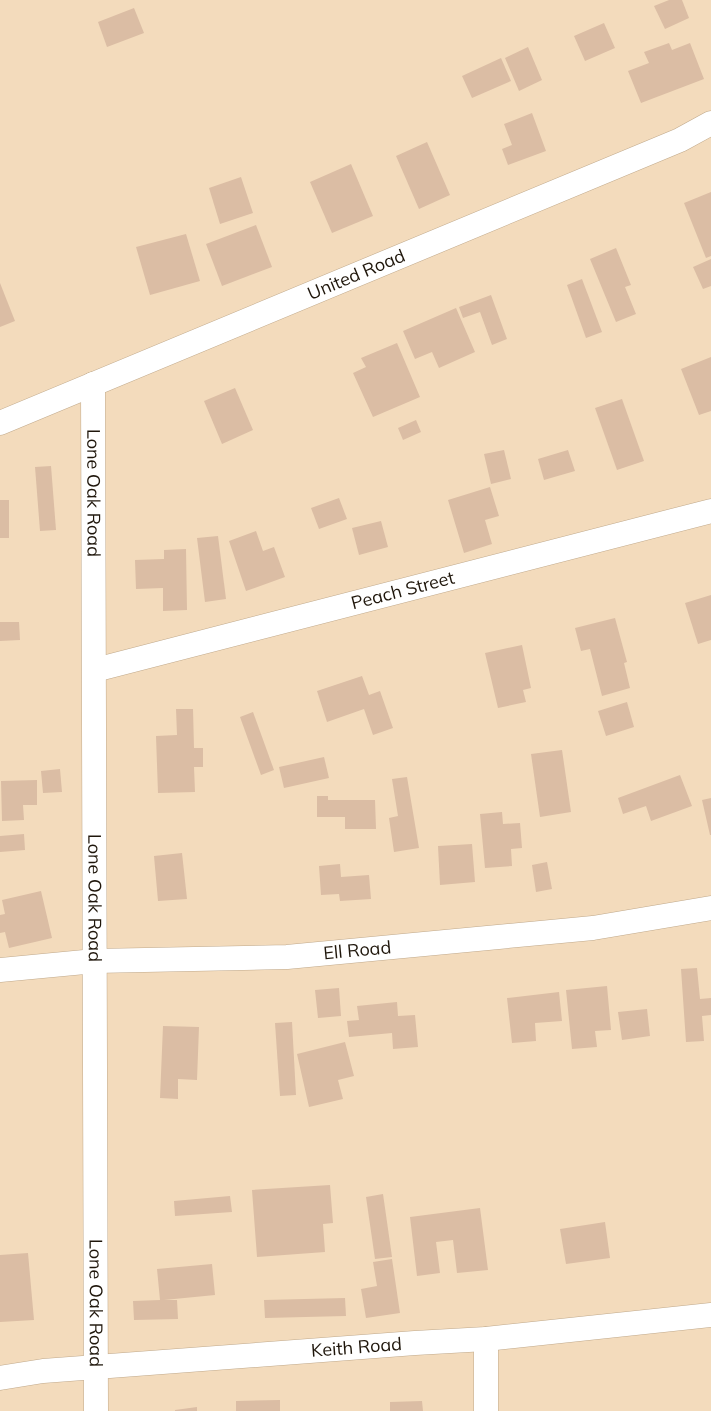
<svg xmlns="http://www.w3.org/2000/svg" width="711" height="1411" viewBox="0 0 711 1411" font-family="Mulish,sans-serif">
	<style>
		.building { fill: #dbbda4 }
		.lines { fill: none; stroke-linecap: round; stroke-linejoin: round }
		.minor-casing { stroke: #c0a98b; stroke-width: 25 }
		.minor { stroke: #fff; stroke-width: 24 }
		.labels { text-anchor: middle; stroke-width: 4.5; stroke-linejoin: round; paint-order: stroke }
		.street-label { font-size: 18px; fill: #1f160b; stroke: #fde9d0 }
	</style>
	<rect width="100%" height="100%" fill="#f3dbbc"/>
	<g class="building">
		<path d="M669 0H682L689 18 665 29 654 6Z"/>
		<path d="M134 8 144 33 107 47 98 22Z"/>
		<path d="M604 23 615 48 585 61 574 36Z"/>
		<path d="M669 43 672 50 690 43 704 79 641 103 628 71 649 63 644 52Z"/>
		<path d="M528 47 542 80 519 91 505 58Z"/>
		<path d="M501 58 511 81 472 98 462 76Z"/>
		<path d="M532 113 546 151 508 165 502 149 512 145 504 124Z"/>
		<path d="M427 142 450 195 419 209 396 156Z"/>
		<path d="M351 164 373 216 332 233 310 182Z"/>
		<path d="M241 177 253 213 220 224 209 188Z"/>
		<path d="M711 192V256L706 258 684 203Z"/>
		<path d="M256 225 272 267 222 286 206 244Z"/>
		<path d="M186 234 200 281 150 295 136 247Z"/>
		<path d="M616 248 631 285 625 287 636 314 616 322 590 259Z"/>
		<path d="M711 259V286L703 289 693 267Z"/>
		<path d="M582 279 602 332 586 338 567 285Z"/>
		<path d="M0 283 15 321 0 327Z"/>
		<path d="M491 295 507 339 492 345 480 312 463 318 459 307Z"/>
		<path d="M456 308 475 352 439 368 432 352 415 359 403 331Z"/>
		<path d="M397 343 420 397 373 417 353 373 366 367 361 358Z"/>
		<path d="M711 357V411L699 415 681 369Z"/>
		<path d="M235 388 253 430 222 444 204 401Z"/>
		<path d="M622 399 644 461 617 470 595 408Z"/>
		<path d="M416 420 421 432 403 440 398 428Z"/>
		<path d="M504 450 511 479 491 484 484 454Z"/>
		<path d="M568 450 575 471 544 480 538 459Z"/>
		<path d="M51 466 56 530 40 531 35 467Z"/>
		<path d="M490 487 499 516 485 520 492 544 464 553 448 500Z"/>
		<path d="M339 498 347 519 319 529 311 508Z"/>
		<rect x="0" y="500" width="9" height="38"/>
		<path d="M381 521 388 547 359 555 352 528Z"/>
		<path d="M256 531 263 551 274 547 285 577 246 591 229 541Z"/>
		<path d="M218 536 226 599 205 602 197 538Z"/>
		<path d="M186 549 187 610 163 611V588L136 589 135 560 164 559V550Z"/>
		<path d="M711 595V640L698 644 685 603Z"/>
		<path d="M615 618 627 662 624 663 630 688 602 696 590 649 581 651 575 628Z"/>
		<path d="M0 622H19L20 640 0 641Z"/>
		<path d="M522 645 531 688 523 690 526 702 498 708 485 653Z"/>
		<path d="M362 676 369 695 380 691 393 728 373 735 364 709 327 722 317 691Z"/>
		<path d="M627 702 634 727 606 736 598 711Z"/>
		<path d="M176 709H193L194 748H203V767H194L195 792 158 793 156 736 177 735Z"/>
		<path d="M253 712 274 770 261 775 240 717Z"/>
		<path d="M562 750 571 812 540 817 531 754Z"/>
		<path d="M324 757 329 778 284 788 279 767Z"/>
		<path d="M60 769 62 792 43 793 41 771Z"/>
		<path d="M680 775 692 806 651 821 646 806 623 814 618 798Z"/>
		<path d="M407 777 419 848 394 852 389 818 398 816 392 779Z"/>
		<path d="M37 780V805H23L24 820 2 821 1 781Z"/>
		<path d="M317 796H328V800H375L376 829H345V817H317Z"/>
		<path d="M711 798V835H710L702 800Z"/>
		<path d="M502 812 503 824 520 823 522 848 511 849 512 866 485 868 480 814Z"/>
		<path d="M24 834 25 850 0 852V836Z"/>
		<path d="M472 844 475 882 440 885 438 846Z"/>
		<path d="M182 853 187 899 158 901 154 856Z"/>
		<path d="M547 862 552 889 536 892 532 865Z"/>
		<path d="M340 864 341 877 369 875 371 899 340 901 339 894 321 895 319 866Z"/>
		<path d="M41 891 52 938 9 948 5 932 0 933V915L5 914 2 900Z"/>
		<path d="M697 968 700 999 711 998V1015L702 1016 704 1041 686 1042 681 969Z"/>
		<path d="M607 986 611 1030 595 1031 597 1047 572 1049 566 990Z"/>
		<path d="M339 988 341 1016 318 1018 315 990Z"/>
		<path d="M559 992 562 1021 535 1023 536 1041 512 1043 507 998Z"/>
		<path d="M397 1002 398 1016 415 1015 418 1047 393 1049 392 1033 349 1037 347 1021 359 1020 357 1006Z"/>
		<path d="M647 1009 650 1036 622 1040 618 1012Z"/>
		<path d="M292 1022 296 1095 280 1096 275 1023Z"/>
		<path d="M163 1026 199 1027 197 1080 178 1079V1099L160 1098Z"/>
		<path d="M345 1042 354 1076 338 1080 343 1099 309 1107 297 1054Z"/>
		<path d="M330 1185 333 1223 323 1224 325 1252 257 1257 252 1190Z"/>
		<path d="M383 1194 392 1257 375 1259 366 1197Z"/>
		<path d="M230 1196 232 1212 175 1216 174 1201Z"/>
		<path d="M480 1208 488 1270 457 1273 453 1240 436 1242 440 1273 417 1276 410 1217Z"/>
		<path d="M605 1222 610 1258 566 1264 560 1229Z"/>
		<path d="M28 1253 34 1320 0 1322V1255Z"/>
		<path d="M392 1259 400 1313 366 1318 361 1289 377 1286 373 1262Z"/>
		<path d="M212 1264 215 1295 164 1300H177L178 1319 134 1320 133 1301 160 1300 157 1269Z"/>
		<path d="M345 1298 346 1316 265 1318 264 1300Z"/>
		<path d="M280 1400V1411H236V1401Z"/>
		<path d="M422 1401 423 1411H390V1402Z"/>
		<path d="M197 1407V1411H175V1410Z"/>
	</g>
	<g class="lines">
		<defs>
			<g id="minor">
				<path id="s1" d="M93 384 96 1411"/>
				<path id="s2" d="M0 423 680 140 711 123"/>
				<path id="s3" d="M95 670 711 511"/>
				<path id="s4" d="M0 970 95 961 287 957 593 928 711 908"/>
				<path d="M486 1339V1411"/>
				<path id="s5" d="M0 1378 43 1371 415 1343 486 1339 711 1315"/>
			</g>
		</defs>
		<use href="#minor" class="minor-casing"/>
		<use href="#minor" class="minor"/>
	</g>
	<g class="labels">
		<g class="street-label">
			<text dy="6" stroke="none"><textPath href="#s2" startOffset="386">United Road</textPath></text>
			<text dy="6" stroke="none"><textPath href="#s1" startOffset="109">Lone Oak Road</textPath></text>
			<text dy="6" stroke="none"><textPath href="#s3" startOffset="318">Peach Street</textPath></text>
			<text dy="6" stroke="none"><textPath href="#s1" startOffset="514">Lone Oak Road</textPath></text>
			<text dy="6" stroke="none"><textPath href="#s4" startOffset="358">Ell Road</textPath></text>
			<text dy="6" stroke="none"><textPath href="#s1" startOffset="919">Lone Oak Road</textPath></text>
			<text dy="6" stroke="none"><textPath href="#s5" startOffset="358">Keith Road</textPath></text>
		</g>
	</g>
</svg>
